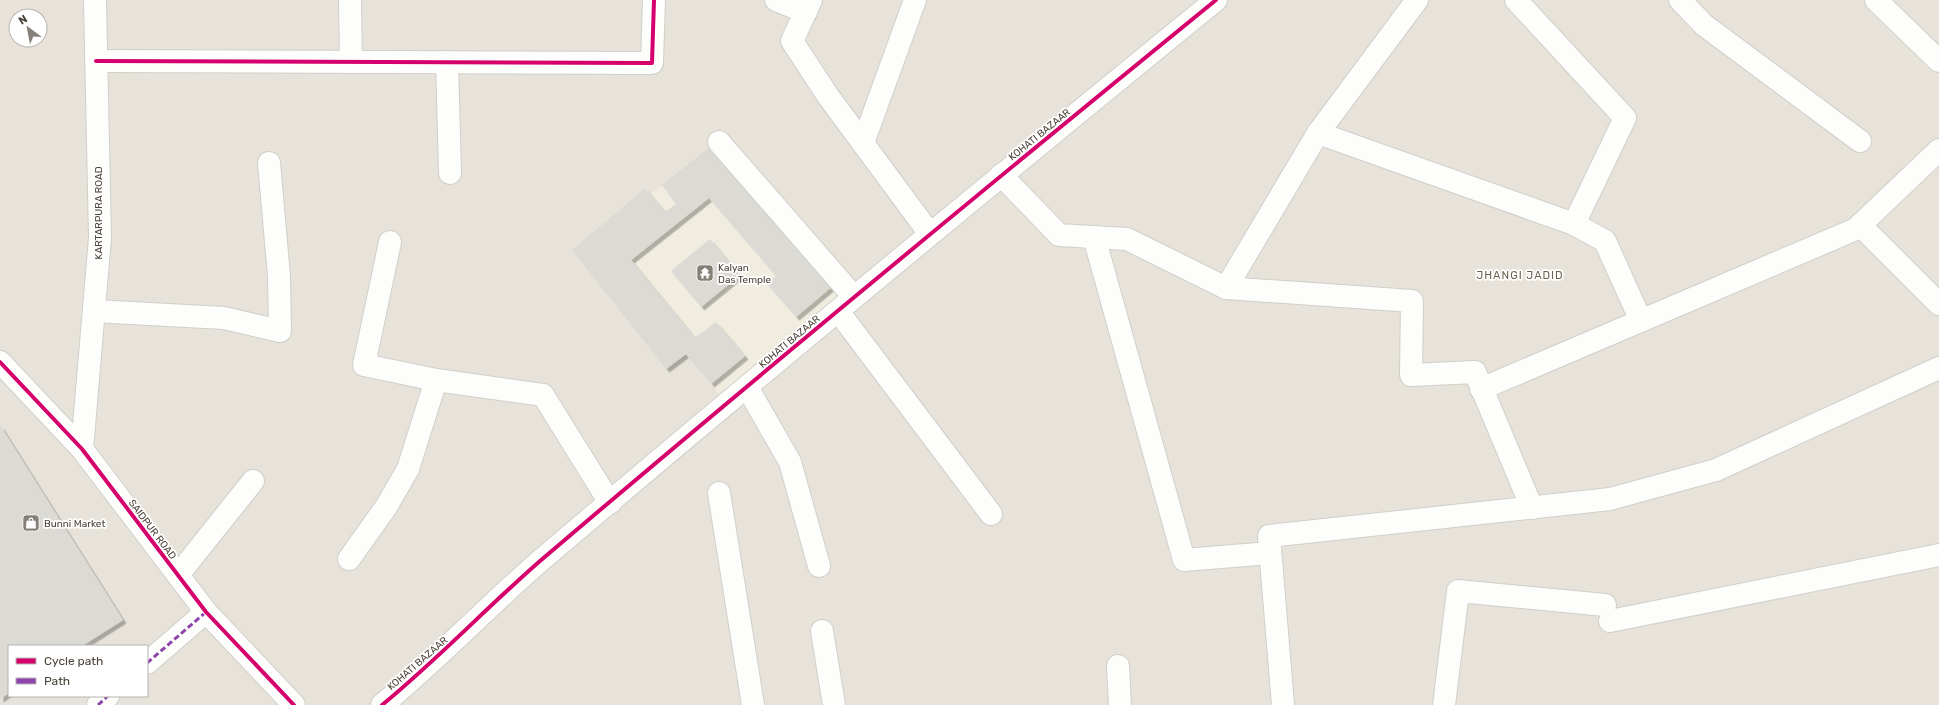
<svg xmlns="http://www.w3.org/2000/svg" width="1939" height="705" viewBox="0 0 1939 705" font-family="Rubik,sans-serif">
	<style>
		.residential { fill: #e7e3da; fill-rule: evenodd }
		.education { fill: #f0ecdf }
		.building { fill: #dcdad5; filter: url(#shadow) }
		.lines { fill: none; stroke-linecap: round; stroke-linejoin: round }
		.minor-casing { stroke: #d0cfca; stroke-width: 24 }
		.minor { stroke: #fdfdfc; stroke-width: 22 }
		.quiet { stroke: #8e44ad; stroke-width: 3; stroke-dasharray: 6 3; stroke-linecap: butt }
		.cycleway-casing { stroke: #fff; stroke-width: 6 }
		.cycleway { stroke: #d6006c; stroke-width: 4 }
		.labels { text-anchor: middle; stroke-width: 3.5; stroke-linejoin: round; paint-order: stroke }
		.street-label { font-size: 10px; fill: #4a4337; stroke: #fff }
		.poi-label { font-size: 10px; fill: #4a4337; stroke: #fff; text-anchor: start }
		.neighbourhood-label { font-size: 11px; letter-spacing: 1px; fill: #6d624e; stroke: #fff }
	</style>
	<defs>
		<filter id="shadow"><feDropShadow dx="3.5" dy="3.5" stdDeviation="0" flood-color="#0004"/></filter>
	</defs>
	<rect width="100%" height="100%" fill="#f2f1ed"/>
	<path class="residential" d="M0 0H1939V705H0ZM16 16H40V40H16ZM9 646H147V696H9Z"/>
	<path class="education" d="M719 142 854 297 727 404 686 354 666 369 572 250 645 188 651 194Z"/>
	<g class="building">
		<path d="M715 143 834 285 796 317 767 284 776 276 709 198 631 260 695 338 716 322 745 356 711 384 686 354 666 369 572 250 645 188 665 212 676 204 662 185Z"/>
		<path d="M710 239 740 275 701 307 671 271Z"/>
		<path d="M0 425 123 620 82 646H9V693L0 699Z"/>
	</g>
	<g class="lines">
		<defs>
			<g id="minor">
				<path d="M350 0 351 62"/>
				<path d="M776 0 806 12"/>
				<path d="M811 0 792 41 828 96 930 234"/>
				<path d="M1516 0 1625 118 1574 224"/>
				<path d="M1680 0 1704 25 1860 141"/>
				<path d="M1876 0 1939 61"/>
				<path d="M96 61 652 63 654 0"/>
				<path d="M447 62 450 173"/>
				<path d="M1318 133 1574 224 1605 241 1641 321"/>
				<path d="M719 142 854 297"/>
				<path d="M863 143 915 0"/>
				<path d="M1001 175 1059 235 1127 239 1226 288 1412 301 1411 375 1475 372 1532 508"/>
				<path d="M1860 225 1939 304"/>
				<path d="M1094 237 1184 560 1270 553"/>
				<path d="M390 242 364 365 436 380 543 395 610 503"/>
				<path d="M1226 288 1318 133 1417 0"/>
				<path d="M94 311 224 318 280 331 279 276 269 163"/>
				<path d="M838 311 991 514"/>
				<path d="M0 362 82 449 206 612 294 705"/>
				<path d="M747 387 790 462 819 566"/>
				<path d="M1481 389 1856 229 1939 150"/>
				<path d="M82 449 100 238 95 0"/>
				<path d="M719 493 753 705"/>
				<path d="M349 559 386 507 408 469 436 380"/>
				<path d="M178 575 253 481"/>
				<path d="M1610 621 1939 555"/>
				<path d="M822 631 834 705"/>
				<path d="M147 663 206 612"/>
				<path d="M1118 666 1120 705"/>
				<path d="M98 705 108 696"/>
				<path d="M382 705C437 660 486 608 540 561 763 371 989 185 1216 0"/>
				<path d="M1283 705 1269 536 1610 499 1716 470 1939 368"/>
				<path d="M1444 705 1458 591 1605 605"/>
			</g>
		</defs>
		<use href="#minor" class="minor-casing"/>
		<use href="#minor" class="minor"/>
		<g class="quiet">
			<path d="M147 663 206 612"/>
			<path d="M98 705 108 696"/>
		</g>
		<defs>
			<g id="cycleway">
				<path d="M96 61 652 63 654 0"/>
				<path d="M0 362 82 449 206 612 294 705"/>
				<path d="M382 705C437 660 486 608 540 561 763 371 989 185 1216 0"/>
			</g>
		</defs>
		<use href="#cycleway" class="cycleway-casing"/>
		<use href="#cycleway" class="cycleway"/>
	</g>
	<defs>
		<symbol id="temple-square" viewBox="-11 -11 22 22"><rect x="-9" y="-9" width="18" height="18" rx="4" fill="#858077" stroke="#fff"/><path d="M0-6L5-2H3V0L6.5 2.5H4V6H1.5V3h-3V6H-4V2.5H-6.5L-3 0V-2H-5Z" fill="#fff"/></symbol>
		<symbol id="shop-square" viewBox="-11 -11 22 22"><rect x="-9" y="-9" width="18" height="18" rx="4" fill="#858077" stroke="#fff"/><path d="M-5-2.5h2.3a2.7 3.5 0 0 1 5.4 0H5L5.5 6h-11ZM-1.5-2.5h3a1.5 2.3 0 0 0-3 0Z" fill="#fff"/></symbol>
	</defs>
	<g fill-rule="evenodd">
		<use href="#temple-square" x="695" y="263" width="20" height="20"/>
		<use href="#shop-square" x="21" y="513" width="20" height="20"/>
	</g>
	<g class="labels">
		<g class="street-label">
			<text transform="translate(1039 134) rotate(-39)" y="4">KOHATI BAZAAR</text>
			<text transform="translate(98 213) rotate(-90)" y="4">KARTARPURA ROAD</text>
			<text transform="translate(789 341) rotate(-40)" y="4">KOHATI BAZAAR</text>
			<text transform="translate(153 529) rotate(53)" y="4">SAIDPUR ROAD</text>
			<text transform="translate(417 663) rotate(-41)" y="4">KOHATI BAZAAR</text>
		</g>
		<g class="poi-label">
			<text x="718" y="271">Kalyan<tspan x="718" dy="12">Das Temple</tspan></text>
			<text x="44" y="527">Bunni Market</text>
		</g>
		<g class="neighbourhood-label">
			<text x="1520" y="279">JHANGI JADID</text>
		</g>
	</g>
	<rect x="8" y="645" width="140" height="52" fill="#ffffff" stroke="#b7b4af"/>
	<rect x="16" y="658" width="20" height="6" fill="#d6006c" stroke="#b7b4af"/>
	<text x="44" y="665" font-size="12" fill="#4a4337">Cycle path</text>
	<rect x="16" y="678" width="20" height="6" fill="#8e44ad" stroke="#b7b4af"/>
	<text x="44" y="685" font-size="12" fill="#4a4337">Path</text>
	<g transform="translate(28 28) rotate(328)"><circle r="19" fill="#ffffff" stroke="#b7b4af"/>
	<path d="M0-3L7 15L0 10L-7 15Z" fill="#858077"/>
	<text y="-6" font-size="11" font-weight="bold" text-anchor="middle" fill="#4a4337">N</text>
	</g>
</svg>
